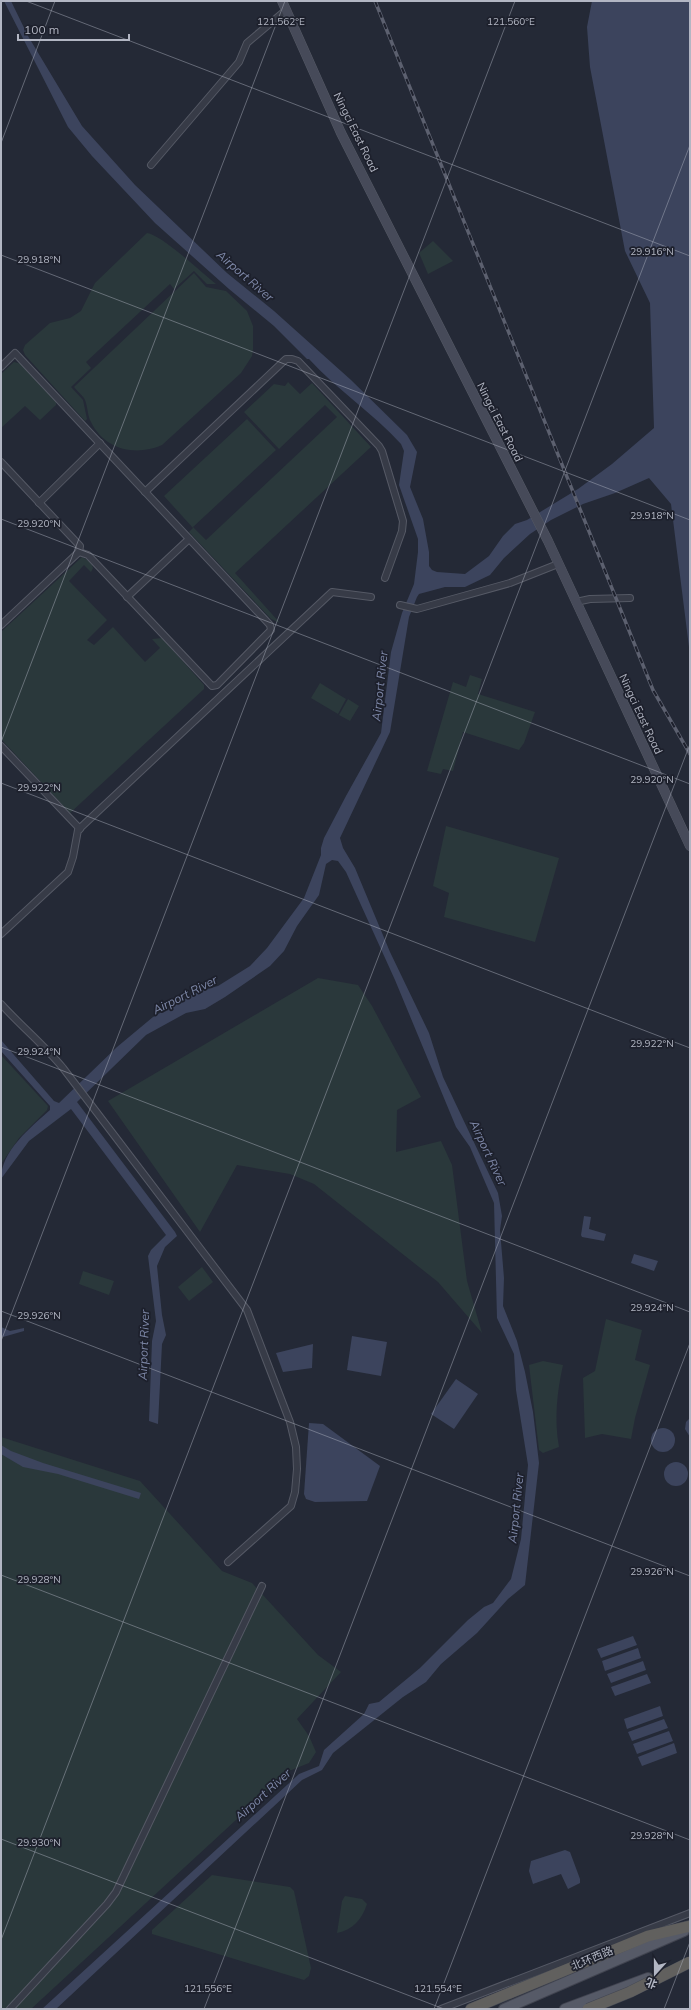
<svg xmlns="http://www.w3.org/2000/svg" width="691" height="2010" viewBox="0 0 691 2010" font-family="Mulish,'Noto Sans SC',sans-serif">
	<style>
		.green { fill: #2a383b }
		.water { fill: #3c445d }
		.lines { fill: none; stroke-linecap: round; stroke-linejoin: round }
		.minor-casing { stroke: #555965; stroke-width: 8 }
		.secondary-casing { stroke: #555965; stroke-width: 10 }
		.primary-casing { stroke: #414450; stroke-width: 12 }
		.trunk-casing { stroke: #424652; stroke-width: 12 }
		.minor { stroke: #373b47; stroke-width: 6 }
		.secondary { stroke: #464a59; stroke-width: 9 }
		.primary { stroke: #565a67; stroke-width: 10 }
		.trunk { stroke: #61605e; stroke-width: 11 }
		.rail-casing { stroke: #5c606f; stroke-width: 3.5 }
		.rail { stroke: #1d202c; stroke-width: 2; stroke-dasharray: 6; stroke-linecap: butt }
		.trunk-bridge-casing { stroke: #424652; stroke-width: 12; stroke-linecap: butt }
		.trunk-bridge { stroke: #61605e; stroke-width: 11 }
		.ticks { fill: none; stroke: #b2b6c3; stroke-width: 1; stroke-opacity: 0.45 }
		.labels { text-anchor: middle; stroke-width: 3.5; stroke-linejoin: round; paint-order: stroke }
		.street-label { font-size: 11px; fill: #b2b6c3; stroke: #1d202c }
		.water-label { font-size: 12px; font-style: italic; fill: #7e88a8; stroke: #1d202c }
		.ticks-label { font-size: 10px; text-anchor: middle; fill: #b2b6c3; stroke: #1d202c; stroke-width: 3.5; stroke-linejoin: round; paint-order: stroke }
	</style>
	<rect width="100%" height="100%" fill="#242936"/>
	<g class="green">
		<path d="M147 233C162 235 202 273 216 284H207L194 271 174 289 170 284 86 362 91 368 71 387 83 400 87 419 85 421 25 355 23 350 25 345 50 323 70 318 81 311 95 283Z"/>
		<path d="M433 241 453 261 428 274 419 253Z"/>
		<path d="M194 273 206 287 226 291 247 311 253 326V349L252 356 241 373 162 445C135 457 104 449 91 422 87 415 88 405 84 398 81 394 77 391 74 387Z"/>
		<path d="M14 362 22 364 56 402V405L40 420 25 406 1 428V374Z"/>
		<path d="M288 382 300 394 312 383 371 447 235 573 280 623 271 619 189 532 193 528 164 496 247 419 276 450 193 527 206 540 337 417 325 405 279 449 244 412 274 384 285 386Z"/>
		<path d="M82 557 91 562 93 568 91 572 84 565 69 581 107 620 87 640 94 645 113 627 145 662 160 648 152 639 162 638 204 685V689L70 813 1 739V632Z"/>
		<path d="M470 675 482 679 478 694 535 712 524 743 519 750 463 732 453 771 443 769 441 774 427 771 453 682 466 687Z"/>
		<path d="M320 683 346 699 338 714 311 698Z"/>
		<path d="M348 699 359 706 350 721 339 715Z"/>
		<path d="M446 826 559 858 535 942 444 917 449 893 433 886Z"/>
		<path d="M318 978 358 985 372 1006 421 1097 397 1110 396 1152 441 1141 452 1165 467 1281 482 1333 438 1282 314 1184 290 1174 237 1165 200 1232 108 1101Z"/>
		<path d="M1 1055 48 1106 47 1110 19 1138 1 1164Z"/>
		<path d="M202 1267 213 1282 189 1301 178 1287Z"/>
		<path d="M83 1271 114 1281 109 1295 79 1284Z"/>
		<path d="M606 1319 642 1330 635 1360 650 1365 635 1418 631 1439 602 1434 585 1438 583 1378 595 1371Z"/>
		<path d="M543 1361 563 1365C557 1392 554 1419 559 1447L543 1453 539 1450 529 1365Z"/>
		<path d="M1 1437 140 1481 222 1571 252 1583 318 1655 341 1672 297 1719 309 1736 316 1752 309 1763 289 1771 31 2009H1Z"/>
		<path d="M212 1875 290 1887 294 1891 311 1968 309 1976 304 1980 152 1934V1930Z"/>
		<path d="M345 1896 362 1899 367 1904C362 1919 353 1930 337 1933L342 1901Z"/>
	</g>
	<g class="water">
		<path d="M4 1H11L28 36 82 126 135 185 227 273 274 311 351 380 407 435 417 452 410 487 423 519 429 552V566L432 570 437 572 465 574 489 556 503 536 515 524 527 520 578 489 612 464 654 428 650 303 625 251 590 67 587 27 592 1H690V655L671 504 649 478 615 493 583 504 551 520 530 534 504 558 490 575 465 587H445L419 594 417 597 409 617 390 732 340 838 343 848 355 868 390 952 429 1033 443 1077 498 1193 502 1216 500 1230 504 1278 503 1306 517 1341 525 1372 533 1412 539 1463 525 1585 508 1599 477 1633 441 1664 426 1682 403 1697 333 1753 322 1770 302 1780 56 2009H42L299 1774 319 1766 324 1750 364 1714 369 1704 379 1702 420 1668 468 1620 484 1607 493 1603 511 1579 521 1539 528 1465 516 1390 514 1354 497 1318 494 1203 470 1147 456 1127 395 980 346 872 338 861 332 860 326 864 319 895 297 926 284 951 270 966 225 997 205 1009 186 1013 146 1035 77 1102 175 1232 177 1236 165 1247 157 1266 162 1315 166 1335 162 1344 158 1424 149 1421 152 1341 156 1321 148 1256 151 1250 166 1235 71 1109 29 1141 1 1179C1 1151 31 1127 50 1110V1106L1 1051V1040L54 1101 59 1103 117 1047 153 1017 197 992 218 986 250 966 267 948 304 898 321 855V848L324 838 346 796 381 733 391 652 402 613 414 584 418 552V539L399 485 404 451 401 444C373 413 337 390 309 359H307L274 326 229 289 155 223 92 156 68 127Z"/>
		<path d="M584 1216 591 1217 589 1229 606 1234 604 1241 582 1237 581 1235Z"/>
		<path d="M634 1254 658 1261 654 1271 631 1263Z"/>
		<path d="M1 1327 10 1331 24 1328V1331L3 1337 1 1335Z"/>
		<path d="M352 1336 387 1342 381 1376 347 1370Z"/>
		<path d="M313 1344 312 1368 283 1372 276 1353Z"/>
		<path d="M456 1379 478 1394 454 1429 431 1414Z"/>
		<path d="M690 1418V1437L685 1429 686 1422Z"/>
		<path d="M309 1423 323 1424 380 1466 367 1501 315 1502 306 1499 304 1494Z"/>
		<circle cx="663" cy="1440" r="12"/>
		<path d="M1 1445 11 1451 43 1463 141 1493 139 1499 58 1474 23 1467 1 1454Z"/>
		<circle cx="676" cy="1474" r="12"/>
		<path d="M633 1636 637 1645 601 1658 597 1649Z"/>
		<path d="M638 1648 641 1658 605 1671 602 1661Z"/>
		<path d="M643 1661 646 1670 611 1683 607 1674Z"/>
		<path d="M647 1674 651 1683 615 1696 611 1687Z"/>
		<path d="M660 1706 663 1716 627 1729 624 1719Z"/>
		<path d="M664 1719 668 1728 632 1741 628 1732Z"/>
		<path d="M669 1731 673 1741 637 1754 633 1744Z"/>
		<path d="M674 1743 677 1753 642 1766 638 1757Z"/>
		<path d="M565 1850 570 1852 580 1879V1883L568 1889 561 1874 533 1884 529 1871 531 1861Z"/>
	</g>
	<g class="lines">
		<defs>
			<g id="minor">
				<path d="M151 165 239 62 247 43 286 10"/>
				<path d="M1 367 15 353 270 625 271 630 217 685 212 686 88 555 79 552"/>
				<path d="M1 462 80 546 79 552 1 625"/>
				<path d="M145 492 286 359H292L298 361 379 446 382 451 403 521 402 531 385 578"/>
				<path d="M39 503 100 443"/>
				<path d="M127 597 189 539"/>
				<path d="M576 602 590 599 630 598"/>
				<path d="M400 605 417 609 510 583 558 564"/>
				<path d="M1 746 80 829"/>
				<path d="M1 934 68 872 73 857 78 830 332 592 371 597"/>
				<path d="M1 1004C21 1026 44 1045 63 1068L247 1310 290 1422 296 1447 297 1469 295 1492 291 1506 228 1562"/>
				<path d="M10 2009 107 1904 116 1892 262 1586"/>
				<path d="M441 2009 690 1913"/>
			</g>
			<path id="secondary" d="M282 1 341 133 548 541 690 846"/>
			<g id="primary">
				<path d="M504 2009 684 1931"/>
				<path d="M565 2009 648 1978"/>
			</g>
			<path id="trunk" d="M471 2009 648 1936 690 1926"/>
		</defs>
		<use href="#minor" class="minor-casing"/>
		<use href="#secondary" class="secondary-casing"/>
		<use href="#primary" class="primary-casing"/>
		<use href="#trunk" class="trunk-casing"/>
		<use href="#minor" class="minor"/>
		<use href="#secondary" class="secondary"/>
		<use href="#primary" class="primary"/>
		<use href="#trunk" class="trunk"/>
		<defs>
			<path id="rail" d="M375 1 653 690 690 754"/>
		</defs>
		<use href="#rail" class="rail-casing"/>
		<use href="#rail" class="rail"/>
		<defs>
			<path id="trunk-bridge" d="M588 2009 630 1992 690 1962"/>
		</defs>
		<use href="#trunk-bridge" class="trunk-bridge-casing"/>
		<use href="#trunk-bridge" class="trunk-bridge"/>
	</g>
	<path class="ticks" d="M26 1 690 256M1 143 55 1M1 255 690 520M1 519 690 784M1 742 285 1M1 783 690 1048M1 1047 690 1312M1 1311 690 1576M1 1341 515 1M1 1575 690 1840M1 1839 444 2009M1 1940 690 145M204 2009 690 744M434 2009 690 1343M664 2009 690 1942"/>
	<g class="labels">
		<g class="street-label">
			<text transform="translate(356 132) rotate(64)" y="4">Ningci East Road</text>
			<text transform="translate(500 422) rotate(63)" y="4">Ningci East Road</text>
			<text transform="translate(641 714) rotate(65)" y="4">Ningci East Road</text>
			<text transform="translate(592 1958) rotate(-23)" y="4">北环西路</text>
		</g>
		<g class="water-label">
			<text transform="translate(245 276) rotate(41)" y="4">Airport River</text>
			<text transform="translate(380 686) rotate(-84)" y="4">Airport River</text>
			<text transform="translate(185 995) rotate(-27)" y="4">Airport River</text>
			<text transform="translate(488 1153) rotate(65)" y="4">Airport River</text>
			<text transform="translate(144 1345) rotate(-88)" y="4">Airport River</text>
			<text transform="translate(516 1508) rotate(-84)" y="4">Airport River</text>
			<text transform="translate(263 1795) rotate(-42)" y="4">Airport River</text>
		</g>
	</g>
	<g class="ticks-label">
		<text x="281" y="25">121.562°E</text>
		<text x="511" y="25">121.560°E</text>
		<text x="652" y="255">29.916°N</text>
		<text x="39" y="263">29.918°N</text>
		<text x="652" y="519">29.918°N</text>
		<text x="39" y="527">29.920°N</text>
		<text x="652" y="783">29.920°N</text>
		<text x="39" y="791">29.922°N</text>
		<text x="652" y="1047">29.922°N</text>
		<text x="39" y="1055">29.924°N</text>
		<text x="652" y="1311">29.924°N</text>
		<text x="39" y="1319">29.926°N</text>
		<text x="652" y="1575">29.926°N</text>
		<text x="39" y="1583">29.928°N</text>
		<text x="652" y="1839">29.928°N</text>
		<text x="39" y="1846">29.930°N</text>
		<text x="208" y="1992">121.556°E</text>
		<text x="438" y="1992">121.554°E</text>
	</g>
	<rect width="691" height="2010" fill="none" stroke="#b2b6c3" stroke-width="4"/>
	<g transform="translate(655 1974) rotate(201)" stroke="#1d202c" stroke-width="3" paint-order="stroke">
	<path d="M0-3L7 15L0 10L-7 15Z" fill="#b2b6c3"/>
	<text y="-6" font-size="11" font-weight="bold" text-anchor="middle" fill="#b2b6c3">北</text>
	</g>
	<path d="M18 34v6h111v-6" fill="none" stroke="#b2b6c3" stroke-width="2"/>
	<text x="24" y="34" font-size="12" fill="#b2b6c3" stroke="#1d202c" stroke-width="3" paint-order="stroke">100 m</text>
</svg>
